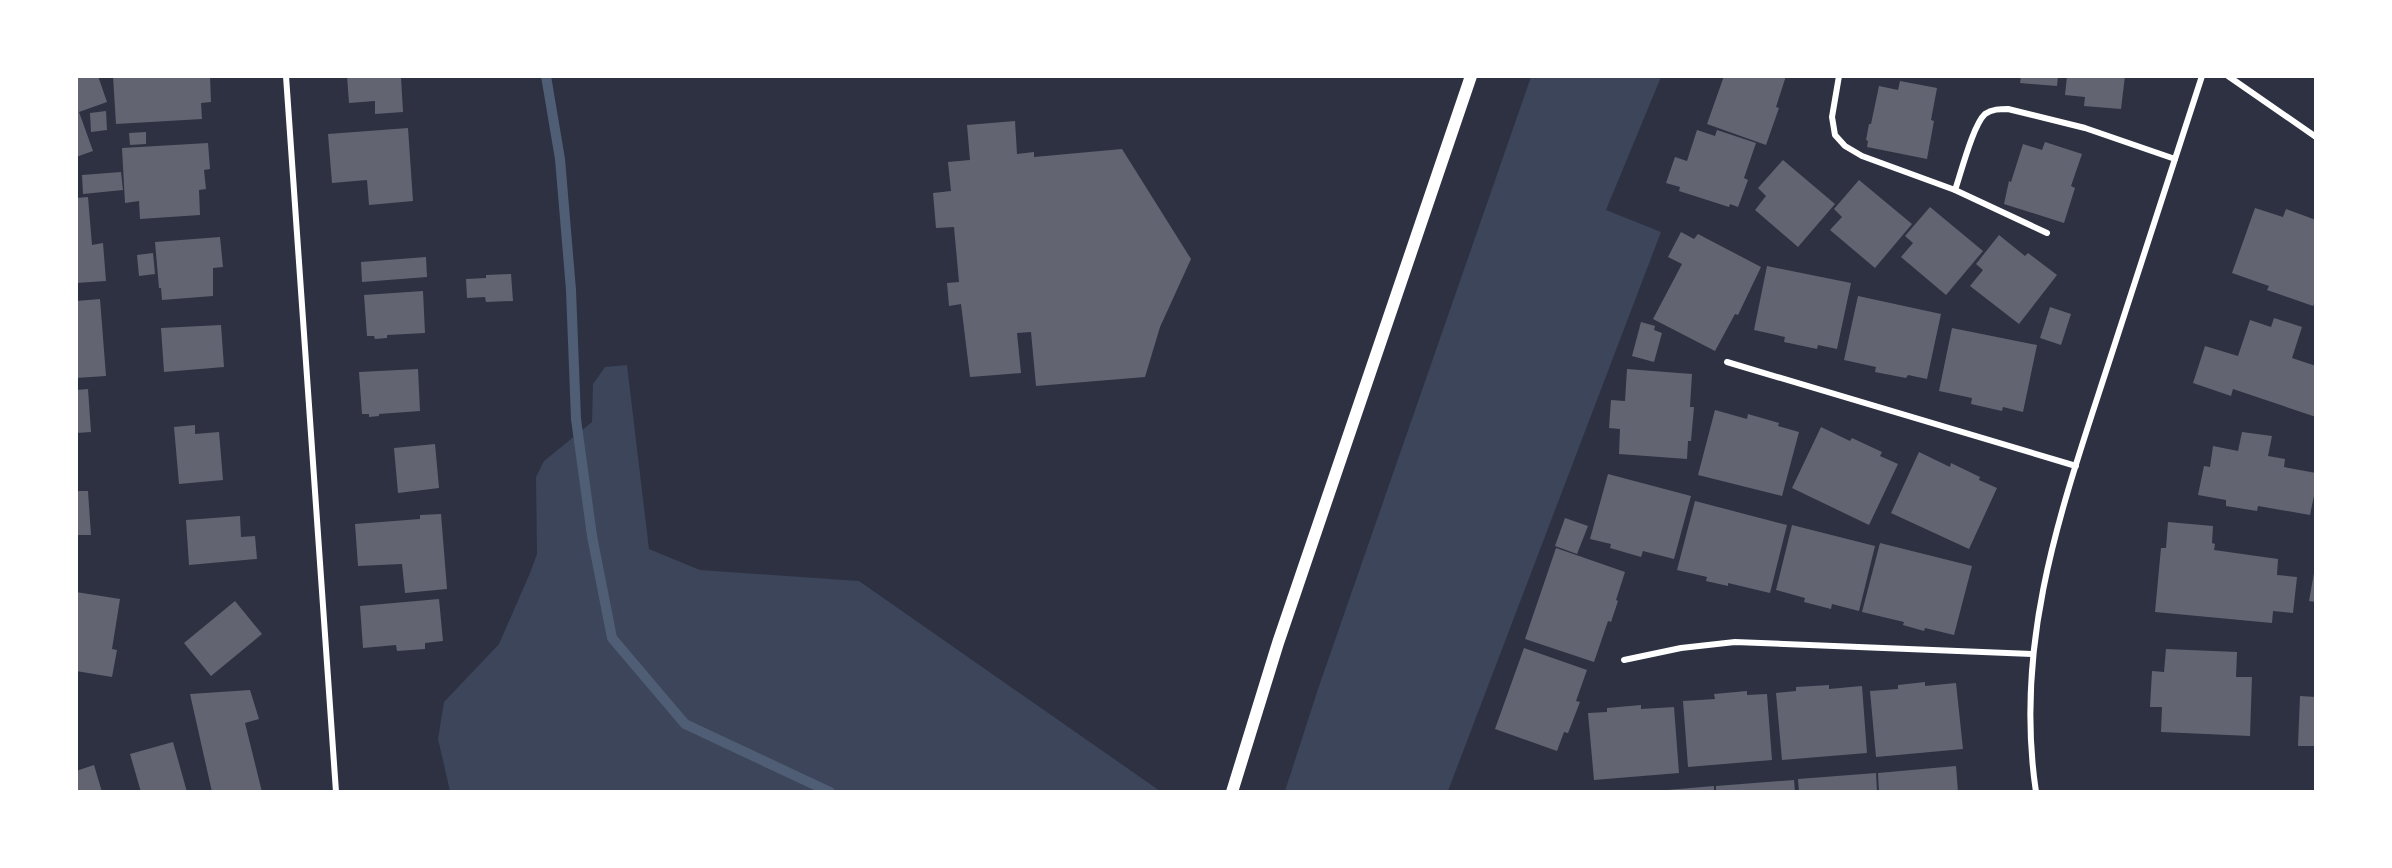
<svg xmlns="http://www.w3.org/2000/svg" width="2392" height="868" viewBox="0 0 2392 868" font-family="'Roboto Condensed',sans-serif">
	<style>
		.green { fill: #3c4559 }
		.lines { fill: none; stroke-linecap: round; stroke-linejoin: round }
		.stream { stroke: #4f5d75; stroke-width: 10 }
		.building { fill: #626471 }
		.minor { stroke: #fff; stroke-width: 6 }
		.secondary { stroke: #fff; stroke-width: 12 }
	</style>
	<rect width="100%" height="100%" fill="#2d3142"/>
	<g class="green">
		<path d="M1531 77H1661L1606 210 1661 232 1448 791H1285L1318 689Z"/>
		<path d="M627 365 649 549 700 570 859 581 1160 791H450L438 739 444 702 499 644 530 573 537 554 536 477 544 461 592 422 593 384 605 367Z"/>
	</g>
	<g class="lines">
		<path class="stream" d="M546 76 560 159 571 290 576 419 592 536 612 638 685 724 830 792"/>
	</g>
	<g class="building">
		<path d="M76 76H98L107 102 79 112 93 151 76 157Z"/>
		<path d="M113 76H210L211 102 201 103 202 119 116 124Z"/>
		<path d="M347 76 401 77 403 112 375 114V101L349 103Z"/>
		<path d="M1724 76H1786L1776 107 1779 108 1766 145 1707 124Z"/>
		<path d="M2021 76H2058L2057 86 2020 83Z"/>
		<path d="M2067 76H2125L2121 109 2084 106 2085 97 2065 95Z"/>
		<path d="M1900 81 1937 88 1931 120 1934 121 1927 159 1867 147 1868 141 1866 140 1869 124H1871L1879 86 1898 90Z"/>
		<path d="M106 111 107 130 91 132 90 113Z"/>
		<path d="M1015 121 1017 154 1034 152V157L1122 149 1191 259 1160 327 1145 377 1036 386 1031 332 1017 333 1021 373 970 377 961 304 949 306 947 283 959 282 954 227 936 228 933 193 951 191 948 162 970 160 967 125Z"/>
		<path d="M408 128 413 201 369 205 367 180 332 183 328 134Z"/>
		<path d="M1697 130 1715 136 1717 130 1756 143 1744 178 1748 180 1738 207 1730 204 1729 207 1679 191 1680 187 1666 183 1675 157 1687 161Z"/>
		<path d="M146 132V144L130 145 129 133Z"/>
		<path d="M2045 142 2082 154 2071 186 2075 188 2064 223 2004 204 2009 181 2011 182 2023 144 2042 150Z"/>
		<path d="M208 143 210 169 204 170 206 189 199 190 200 215 140 219 139 201 125 203 122 148Z"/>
		<path d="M1783 160 1835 204 1798 247 1755 210 1766 196 1758 188Z"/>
		<path d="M121 172 123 190 83 194 82 175Z"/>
		<path d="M1859 180 1912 224 1875 268 1830 230 1842 217 1834 209Z"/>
		<path d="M88 197 92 245 103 243 106 281 76 283V198Z"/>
		<path d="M1930 207 1983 251 1946 295 1901 257 1913 243 1905 236Z"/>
		<path d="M2255 208 2283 217 2286 209 2316 220V302L2313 306 2267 290 2269 286 2232 273Z"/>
		<path d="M1681 232 1694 239 1698 234 1761 267 1738 315 1735 314 1715 351 1653 319 1682 264 1668 257Z"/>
		<path d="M1999 235 2025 256 2028 253 2057 275 2019 324 1970 286 1983 270 1976 264Z"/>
		<path d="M220 237 223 267 213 268V296L162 300 161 288H159L155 242Z"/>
		<path d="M153 253 155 274 139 276 137 255Z"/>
		<path d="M426 257 427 277 362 282 361 262Z"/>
		<path d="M1767 266 1851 283 1837 349 1818 345 1817 349 1784 342 1785 337 1754 330Z"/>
		<path d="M511 274 513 301 486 302 485 297 467 298 466 279 486 278V275Z"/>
		<path d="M423 291 425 333 387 335V338L375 339 374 336H367L364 295Z"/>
		<path d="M1858 296 1941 314 1927 379 1908 375 1906 378 1875 372 1876 367 1844 360Z"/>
		<path d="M100 299 106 376 76 378V301Z"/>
		<path d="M2050 307 2071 314 2061 345 2040 338Z"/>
		<path d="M2274 318 2302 327 2292 358 2316 366V417L2233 389 2231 396 2193 383 2205 346 2238 356 2250 320 2271 327Z"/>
		<path d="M1641 322 1655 326 1654 330 1662 333 1654 362 1632 356Z"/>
		<path d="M221 325 224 367 164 372 161 328Z"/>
		<path d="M1952 328 2037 345 2023 412 2003 407 2002 411 1971 404 1972 398 1939 391Z"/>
		<path d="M418 369 420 411 379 414V416L369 417V414H362L359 372Z"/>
		<path d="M1627 369 1692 374 1690 407H1694L1691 441H1688L1687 459 1619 454 1620 429 1609 428 1611 400 1625 401Z"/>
		<path d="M88 389 91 432 76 433V390Z"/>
		<path d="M1715 410 1747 419 1748 414 1779 423 1778 426 1799 432 1782 496 1698 475Z"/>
		<path d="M195 425V434L219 432 223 480 179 484 174 427Z"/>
		<path d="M1821 427 1850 441 1852 438 1882 452 1880 456 1898 464 1869 525 1792 488Z"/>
		<path d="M2242 432 2272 436 2268 456 2285 459 2284 467 2316 473V486L2310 515 2258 506 2257 511 2226 506V500L2198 495 2204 466 2210 467 2213 446 2238 451Z"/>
		<path d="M435 444 439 488 398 493 394 448Z"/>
		<path d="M1919 452 1950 467 1951 463 1980 477 1979 480 1997 488 1969 549 1891 513Z"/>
		<path d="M1608 474 1691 496 1674 559 1643 551 1641 557 1610 548 1611 544 1590 539Z"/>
		<path d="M76 491H88L91 535H76Z"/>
		<path d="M1695 501 1787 525 1770 593 1728 583V586L1706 581 1707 577 1677 570Z"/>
		<path d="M441 514 447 589 405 593 402 564 358 566 355 524 420 519V515Z"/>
		<path d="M240 516 241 537 255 536 257 559 189 565 186 520Z"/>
		<path d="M1565 518 1588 526 1577 554 1555 546Z"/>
		<path d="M2168 522 2213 526 2212 543 2215 544 2214 550 2278 559 2277 575 2297 577 2293 613 2273 611 2272 623 2155 612 2161 548H2166Z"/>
		<path d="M1792 525 1875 546 1859 611 1832 604 1831 609 1804 602 1805 598 1776 590Z"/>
		<path d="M1880 543 1972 566 1954 635 1925 628 1924 631 1903 625 1904 622 1862 612Z"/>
		<path d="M1556 548 1625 572 1616 600 1618 601 1611 622 1608 621 1594 662 1525 639Z"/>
		<path d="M2314 573 2316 574V602L2309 601Z"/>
		<path d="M76 592 120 599 112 649 117 650 112 677 76 671Z"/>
		<path d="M439 599 443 641 425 643V649L397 651 396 645 363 648 360 606Z"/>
		<path d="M235 601 262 634 211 676 184 643Z"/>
		<path d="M1524 648 1587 670 1576 701 1580 702 1568 733 1564 732 1557 751 1495 729Z"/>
		<path d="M2166 649 2237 652 2236 677H2252L2250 736 2161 732 2162 707H2150L2152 671 2164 672Z"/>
		<path d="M1925 682V686L1956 683 1963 749 1876 757 1870 691 1898 689V685Z"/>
		<path d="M1829 685V689L1862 686 1867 753 1782 760 1776 693 1796 691V687Z"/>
		<path d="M250 690 259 719 245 723 262 792H212L190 694Z"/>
		<path d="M1747 691V695L1767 694 1772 760 1688 767 1683 701 1715 699 1714 694Z"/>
		<path d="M2300 696 2316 697V746H2298Z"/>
		<path d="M1641 705V709L1674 707 1679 773 1594 780 1588 713 1607 712V708Z"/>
		<path d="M173 742 187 792H141L130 754Z"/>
		<path d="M94 765 102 792H76V771Z"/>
		<path d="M1956 766 1958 792H1879L1878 773Z"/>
		<path d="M1876 773 1877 792H1799L1798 779Z"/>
		<path d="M1794 780 1795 792H1716V786Z"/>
		<path d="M1714 786V792H1667V790Z"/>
	</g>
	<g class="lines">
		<g class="minor">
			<path d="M286 76 336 792"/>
			<path d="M1839 76 1832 117 1835 135 1845 146 1862 156 1955 190 2047 233"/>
			<path d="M2228 76 2316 137"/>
			<path d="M1955 190C1961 173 1973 125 1985 114 1992 109 2000 109 2008 109L2085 128 2175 159"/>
			<path d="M1727 362 2076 466"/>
			<path d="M1624 660 1681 648 1735 642 2032 654"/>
			<path d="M2036 792C2013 639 2063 504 2109 362 2140 267 2171 172 2202 76"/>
		</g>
		<path class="secondary" d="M1232 792 1278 643 1471 76"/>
	</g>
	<rect width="2392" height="868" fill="none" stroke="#ffffff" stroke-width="156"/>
</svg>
